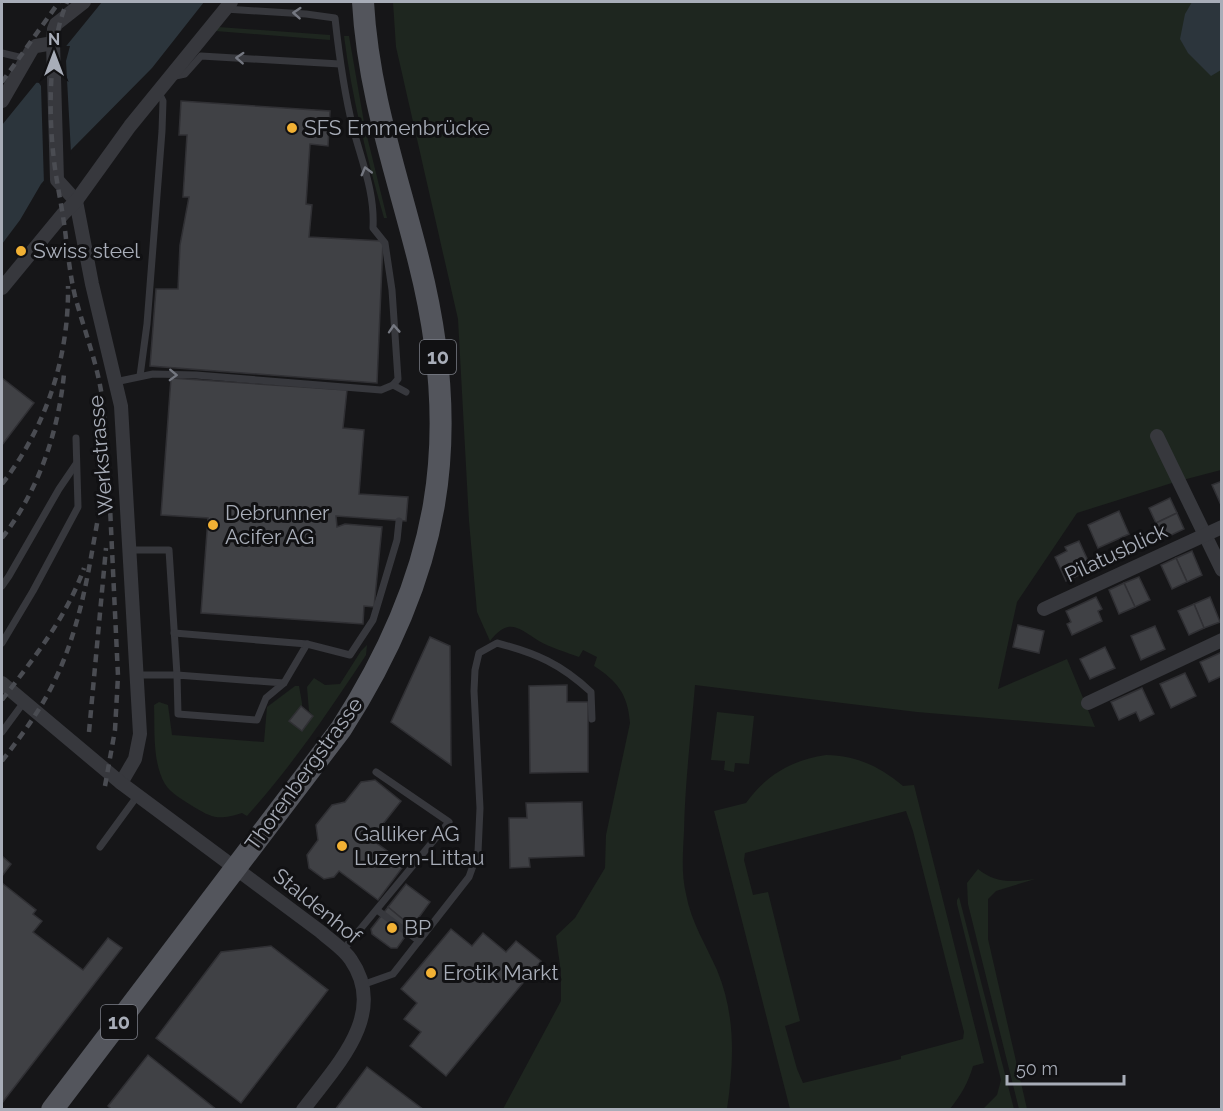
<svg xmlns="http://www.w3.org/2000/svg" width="1223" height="1111" viewBox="0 0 1223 1111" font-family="Raleway,sans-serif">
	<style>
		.green { fill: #1e261f; fill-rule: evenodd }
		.water { fill: #2c353c }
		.pier { fill: #161618 }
		.building { fill: #404145; stroke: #303034; stroke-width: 1.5 }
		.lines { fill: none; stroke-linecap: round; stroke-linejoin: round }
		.lane { stroke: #37383d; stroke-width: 7 }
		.street { stroke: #37383d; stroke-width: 14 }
		.primary { stroke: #53555c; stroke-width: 22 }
		.rail { stroke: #4a4c52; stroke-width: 4.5; stroke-dasharray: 8 6; stroke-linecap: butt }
		.oneway { stroke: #757881 }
		.poi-dot { fill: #f2b134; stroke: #111113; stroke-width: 2 }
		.labels { text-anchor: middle; stroke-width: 6; stroke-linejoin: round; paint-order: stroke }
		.shield { fill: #111113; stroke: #7b7e86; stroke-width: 1.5 }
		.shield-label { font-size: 20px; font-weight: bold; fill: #a8adb8 }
		.poi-label { font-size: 21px; fill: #a8adb8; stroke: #111113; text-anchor: start }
		.street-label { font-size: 21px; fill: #a8adb8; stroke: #111113 }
	</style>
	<rect width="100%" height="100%" fill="#161618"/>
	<g class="green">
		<path d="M393 2H1221V470L1175 482 1077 513 1017 602 998 689 1067 659 1095 727 917 712 695 685C691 734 685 782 684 831 683 852 681 873 686 894 691 922 706 945 717 970 736 1016 734 1061 727 1109H503L561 1001V973L556 936 575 918 605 868 606 835 630 723C628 694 617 681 594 666L597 657 583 650 579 657C566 652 551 648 539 641 518 628 509 617 490 641L477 612 469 521 458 319 396 47Z"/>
		<path d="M218 27 330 35V40L215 31Z"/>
		<path d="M344 36H349L365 128 387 218H384C367 158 352 98 344 36Z"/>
		<path d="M367 645 366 655C329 711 292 766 247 816L242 813C219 820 214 819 194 807 185 801 170 793 165 784 152 762 155 729 154 705L159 702 168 705 172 735 264 742 267 707 295 686H299L302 703V731L313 716 309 711 307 687 314 678 325 685 340 684 361 651Z"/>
		<path d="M717 712 754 716 749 764 735 763 734 772 724 770 725 761 711 760Z"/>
		<path d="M826 755C857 756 879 766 903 786L914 785 984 1063 973 1066C968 1083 961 1095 950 1109H790L714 811 746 803C766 775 792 760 826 755ZM906 811 913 831 964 1032 963 1039 901 1056V1059L803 1083 797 1069 785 1026 800 1021 768 892 753 895 744 860 745 853Z"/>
		<path d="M978 869C996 884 1014 882 1035 879L996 891 988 899V939L1027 1109H1019L968 904 967 883Z"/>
		<path d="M959 897 1014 1109H983L997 1095 1001 1080 957 904V900Z"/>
	</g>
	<g class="water">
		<path d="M102 2H204L152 68 71 150 41 184 20 220 2 244V125Z"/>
		<path d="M1192 2H1221V70L1211 76 1188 53 1180 39 1185 14Z"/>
	</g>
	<path class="pier" d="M63 46H70L66 61 71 153 44 185 41 86 39 83 33 82Z"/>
	<g class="building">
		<path d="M181 101 330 111 328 146 310 144 306 204 312 205 309 237 383 241 377 383 150 366 156 289H178L180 245 189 197H183L187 135H179Z"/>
		<path d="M2 378 34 403 2 445Z"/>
		<path d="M171 378 347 390 343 428 364 430 359 494 408 497 406 521 336 516 337 527 345 524 382 527 374 607 364 606 363 624 201 613 208 518 161 515Z"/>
		<path d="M1222 481V505H1221L1212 485Z"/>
		<path d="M1170 498 1177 513 1156 523 1149 508Z"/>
		<path d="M1119 511 1129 534 1098 548 1088 525Z"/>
		<path d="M1177 513 1184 529 1163 539 1156 523Z"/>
		<path d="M1079 541 1089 563 1083 566 1086 572 1066 581 1055 557 1067 551 1065 547Z"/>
		<path d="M1192 551 1202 575 1187 582 1176 558Z"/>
		<path d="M1176 558 1187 582 1172 589 1161 565Z"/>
		<path d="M1139 577 1150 600 1135 607 1124 583Z"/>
		<path d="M1124 583 1135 607 1119 614 1109 590Z"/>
		<path d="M1096 597 1102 609 1098 611 1102 621 1072 635 1067 624 1071 622 1066 611Z"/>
		<path d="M1210 597 1220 622 1204 628 1194 604Z"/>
		<path d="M1194 604 1204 628 1189 635 1178 611Z"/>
		<path d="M1018 625 1044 631 1039 653 1013 647Z"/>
		<path d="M1155 626 1165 649 1141 660 1131 636Z"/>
		<path d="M430 637 450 646 451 765 391 722Z"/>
		<path d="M1105 647 1115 668 1090 679 1080 659Z"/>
		<path d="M1222 652V676L1209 682 1200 662Z"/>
		<path d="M1185 673 1196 696 1171 708 1160 684Z"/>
		<path d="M567 685V702H588V772L530 773 529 686Z"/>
		<path d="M1142 688 1154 714 1140 721 1136 712 1119 720 1111 702Z"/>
		<path d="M301 706 313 716 302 731 289 721Z"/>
		<path d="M375 780 401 801 371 839 405 864 378 900 339 871 334 877 324 879 309 868 307 855 318 840 316 825 332 805 345 802 361 782Z"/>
		<path d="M582 802 584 856 529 858 530 867 510 868 509 818H527L526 803Z"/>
		<path d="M2 856 11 864 2 876Z"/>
		<path d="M2 883 36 910 33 914 42 921 33 932 83 970 108 938 122 948 2 1103Z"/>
		<path d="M406 884 430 902 412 927 388 907Z"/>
		<path d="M388 907 412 927 397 948H391L372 934 371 929Z"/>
		<path d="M451 929 472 946 483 933 506 952 516 941 541 961 446 1076 410 1046 421 1032 404 1019 417 1003 401 989Z"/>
		<path d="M271 946 328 990 241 1103 156 1038 221 952Z"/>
		<path d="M148 1055 217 1110H112L108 1106Z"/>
		<path d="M367 1067 424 1110H335Z"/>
	</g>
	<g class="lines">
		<g class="lane">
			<path d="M2 53 27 59"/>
			<path d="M171 77 185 74 201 56 340 64"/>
			<path d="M140 376 147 324 162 131 163 101 158 91"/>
			<path d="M115 382 153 374 196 375 381 390 393 385 398 379 392 290 385 243 373 228C375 193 362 162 353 128 344 92 339 55 335 18L306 14 225 9"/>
			<path d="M393 385 406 392"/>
			<path d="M130 550H169L177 675H138"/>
			<path d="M2 586 9 576 59 489 76 464"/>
			<path d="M174 633 307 644 284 683 266 698 257 720 178 714 177 675 284 683"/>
			<path d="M2 643 33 591 78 507 76 438"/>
			<path d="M307 644 350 655 373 620 397 540 399 521"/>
			<path d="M2 732 24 702"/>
			<path d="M100 847 138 795"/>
			<path d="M377 910 419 941"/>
			<path d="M343 950 449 822 376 772"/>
			<path d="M362 985 393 974 469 877 478 852 480 808 474 691 475 670 479 653 497 643C536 653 561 664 591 692L592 719"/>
		</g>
		<g class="street">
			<path d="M53 43 57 180 76 201"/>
			<path d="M2 101 32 49 36 46 53 43 54 29 56 24 84 2"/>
			<path d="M76 201 92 284 121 406 140 734 135 759 121 783"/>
			<path d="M2 288 63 214 76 201 130 126 231 2"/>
			<path d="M1157 436 1222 570"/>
			<path d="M1044 609 1222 527"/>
			<path d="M2 683 121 783 321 932C331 941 344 949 351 960 389 1015 334 1068 303 1110"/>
			<path d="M1088 703 1222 640"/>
		</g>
		<path class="primary" d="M52 1110 341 729C440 575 464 440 419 262 397 174 368 93 363 2"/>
		<g class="rail">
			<path d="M2 82 59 2"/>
			<path d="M67 253C66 227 60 201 56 175 48 124 47 49 67 2"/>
			<path d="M2 484C46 427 69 358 68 286"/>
			<path d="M2 538C38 491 58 434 64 374"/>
			<path d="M2 700C33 659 67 617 84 568"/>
			<path d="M89 732 106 548"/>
			<path d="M2 761C21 736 40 711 54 682 75 639 85 593 93 546 102 497 110 447 102 397 97 362 84 330 75 296 71 279 69 263 67 246"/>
			<path d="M105 786 115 730 118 676 109 486"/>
		</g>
	</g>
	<defs><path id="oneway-chevron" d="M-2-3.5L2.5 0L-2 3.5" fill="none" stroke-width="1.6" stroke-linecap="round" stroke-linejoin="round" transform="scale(1.5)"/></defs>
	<g class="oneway">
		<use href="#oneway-chevron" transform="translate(297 13) rotate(-176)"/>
		<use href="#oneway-chevron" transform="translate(240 58) rotate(-177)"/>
		<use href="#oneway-chevron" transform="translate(366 171) rotate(-105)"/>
		<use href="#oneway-chevron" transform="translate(394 329) rotate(-94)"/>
		<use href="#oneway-chevron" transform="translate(173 375) rotate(2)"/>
	</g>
	<g class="poi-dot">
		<circle cx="292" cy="128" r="6"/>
		<circle cx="21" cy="251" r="6"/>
		<circle cx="213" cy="525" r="6"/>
		<circle cx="342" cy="846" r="6"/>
		<circle cx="392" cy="928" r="6"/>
		<circle cx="431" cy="973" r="6"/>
	</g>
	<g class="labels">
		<g class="shield">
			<rect x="420" y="340" width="36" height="34" rx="4.5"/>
			<rect x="101" y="1005" width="36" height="34" rx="4.5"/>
		</g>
		<g class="shield-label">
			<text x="438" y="364">10</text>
			<text x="119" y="1029">10</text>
		</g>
		<g class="poi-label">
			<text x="304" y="135">SFS Emmenbrücke</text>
			<text x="33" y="258">Swiss steel</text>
			<text x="225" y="520">Debrunner<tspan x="225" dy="24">Acifer AG</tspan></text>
			<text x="354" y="841">Galliker AG<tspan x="354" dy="24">Luzern-Littau</tspan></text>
			<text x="404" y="935">BP</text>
			<text x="443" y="980">Erotik Markt</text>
		</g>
		<g class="street-label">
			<text transform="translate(101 455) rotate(-95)" y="7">Werkstrasse</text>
			<text transform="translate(1116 553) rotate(-25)" y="7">Pilatusblick</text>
			<text transform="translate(304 774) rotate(-54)" y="7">Thorenbergstrasse</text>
			<text transform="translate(317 906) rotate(39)" y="7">Staldenhof</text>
		</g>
	</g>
	<rect width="1223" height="1111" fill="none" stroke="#a8adb8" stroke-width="6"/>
	<g transform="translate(54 54)" stroke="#111113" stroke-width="4.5" paint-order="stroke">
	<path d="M0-4.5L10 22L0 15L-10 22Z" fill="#a8adb8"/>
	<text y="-9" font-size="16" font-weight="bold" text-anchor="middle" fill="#a8adb8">N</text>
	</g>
	<path d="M1007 1075v9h117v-9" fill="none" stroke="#a8adb8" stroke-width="3"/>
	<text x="1016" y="1075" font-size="18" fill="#a8adb8" stroke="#111113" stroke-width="4.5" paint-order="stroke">50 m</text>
</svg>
